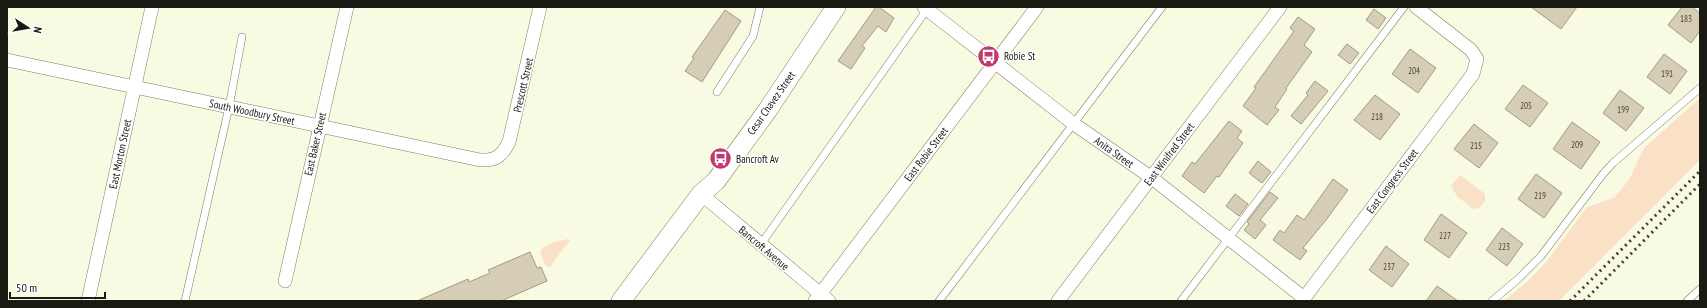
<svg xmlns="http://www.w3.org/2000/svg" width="1707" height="308" viewBox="0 0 1707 308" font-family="'PT Sans Narrow',sans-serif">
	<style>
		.green { fill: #f9e0c7 }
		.building { fill: #d6cdb6; stroke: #a39b85 }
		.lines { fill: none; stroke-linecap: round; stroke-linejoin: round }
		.lane-casing { stroke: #7c7d67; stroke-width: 8 }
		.street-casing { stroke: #7c7d67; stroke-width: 14 }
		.secondary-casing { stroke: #7c7d67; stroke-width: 20 }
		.lane { stroke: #fff; stroke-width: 7 }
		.street { stroke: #fff; stroke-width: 13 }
		.secondary { stroke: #fff; stroke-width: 19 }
		.rail { stroke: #404135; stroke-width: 3; stroke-dasharray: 2 4; stroke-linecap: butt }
		.labels { text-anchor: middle; stroke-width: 3; stroke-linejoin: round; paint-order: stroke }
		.number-label { font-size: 9px; fill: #48473a }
		.poi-label { font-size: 11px; fill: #191a11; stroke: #fff; text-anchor: start }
		.street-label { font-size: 11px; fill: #191a11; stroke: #fff }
	</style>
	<rect width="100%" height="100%" fill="#f8fae1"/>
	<g class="green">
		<path d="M1700 98V160L1559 301H1504L1528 281 1547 261 1587 207 1614 198 1629 180 1644 148Z"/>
		<path d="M1460 175 1485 194V201L1479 208 1473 209 1457 196 1451 186Z"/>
		<path d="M568 239 570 240 550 267 546 266 540 253C543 243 559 241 568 239Z"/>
	</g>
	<g class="building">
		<path d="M876 7H879L894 18 886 32 878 26 862 46 865 48 851 69 838 61Z"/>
		<path d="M1531 7H1577L1561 29Z"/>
		<path d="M1682 7H1692L1700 13V31L1691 43 1668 25Z"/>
		<path d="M1374 9 1386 18 1378 29 1366 20Z"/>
		<path d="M725 10 741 21 702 82 685 71 694 58 692 57Z"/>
		<path d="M1298 17 1315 29 1304 45 1312 52 1286 88 1287 89 1275 107 1279 110 1267 125 1243 106 1256 88 1254 87 1294 31 1290 28Z"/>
		<path d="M1347 44 1359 53 1350 64 1338 55Z"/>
		<path d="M1410 49 1436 68 1418 93 1392 74Z"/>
		<path d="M1664 54 1687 71 1670 94 1647 77Z"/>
		<path d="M1315 81 1328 91 1301 124 1291 116 1308 95 1306 93Z"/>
		<path d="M1523 85 1548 103 1530 127 1505 109Z"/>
		<path d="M1620 90 1644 108 1626 131 1603 113Z"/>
		<path d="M1375 95 1400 114 1380 140 1354 120Z"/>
		<path d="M1229 121 1242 131 1237 138 1243 143 1219 177 1217 176 1204 193 1182 176 1192 162 1195 164Z"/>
		<path d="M1572 122 1600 142 1581 169 1553 149Z"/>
		<path d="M1474 124 1498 143 1479 168 1454 149Z"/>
		<path d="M1258 161 1271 172 1262 183 1249 173Z"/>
		<path d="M1536 174 1562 193 1544 218 1518 199Z"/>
		<path d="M1333 179 1348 190 1326 220 1303 248 1307 251 1300 260 1273 240 1280 230 1284 233 1297 215 1304 220Z"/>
		<path d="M1270 192 1278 198 1260 220 1266 225 1255 239 1244 230 1249 224 1247 222Z"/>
		<path d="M1235 194 1248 204 1239 216 1226 206Z"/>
		<path d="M1441 214 1467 233 1449 258 1424 240Z"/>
		<path d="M1502 228 1523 244 1507 266 1486 250Z"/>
		<path d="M1386 246 1409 264 1392 287 1369 270Z"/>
		<path d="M530 252 537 268 541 267 547 281 501 301H417L468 279 469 282 490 273 488 270Z"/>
		<path d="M1437 286 1458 301H1426Z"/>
	</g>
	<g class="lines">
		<defs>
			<g id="lane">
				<path d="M717 92 753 36 760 7"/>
				<path d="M761 244 928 8"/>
				<path d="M185 301 229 107 242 37"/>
				<path d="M939 301 1162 7"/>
				<path d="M1181 301 1404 7"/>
				<path d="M1492 301 1518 279 1541 256 1603 174 1613 163 1700 88"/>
				<path d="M1687 301 1700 289"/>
			</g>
			<g id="street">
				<path d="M924 7 1074 124 1152 178 1304 298"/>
				<path d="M7 60 480 160C496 161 502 156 509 142L540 7"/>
				<path d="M701 194 829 301"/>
				<path d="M285 281 347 7"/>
				<path d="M88 301 152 7"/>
				<path d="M815 301 1037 7"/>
				<path d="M1058 301 1280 7"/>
				<path d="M1302 301 1473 74 1477 59 1471 50 1416 7"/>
			</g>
			<path id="secondary" d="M621 301 701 194 716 181 767 111 836 7"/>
		</defs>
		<use href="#lane" class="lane-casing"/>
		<use href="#street" class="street-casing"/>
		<use href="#secondary" class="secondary-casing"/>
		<use href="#lane" class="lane"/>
		<use href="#street" class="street"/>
		<use href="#secondary" class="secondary"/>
		<g class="rail">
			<path d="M1570 301 1700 171"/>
			<path d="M1584 301 1700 184"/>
		</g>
	</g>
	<defs>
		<symbol id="bus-disc" viewBox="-11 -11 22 22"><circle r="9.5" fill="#c3386d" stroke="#fff"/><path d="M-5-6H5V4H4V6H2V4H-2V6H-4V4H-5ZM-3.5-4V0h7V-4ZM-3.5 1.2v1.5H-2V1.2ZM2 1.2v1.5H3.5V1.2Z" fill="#fff"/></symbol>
	</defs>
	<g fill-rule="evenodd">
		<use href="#bus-disc" x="976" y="44" width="25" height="25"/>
		<use href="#bus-disc" x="708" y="146" width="25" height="25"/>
	</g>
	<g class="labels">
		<g class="number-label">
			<text x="1686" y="22">183</text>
			<text x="1414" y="74">204</text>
			<text x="1667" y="77">191</text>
			<text x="1526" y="109">205</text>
			<text x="1623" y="113">199</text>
			<text x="1377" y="120">218</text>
			<text x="1577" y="148">209</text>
			<text x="1476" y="149">215</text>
			<text x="1540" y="199">219</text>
			<text x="1445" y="239">227</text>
			<text x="1504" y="250">223</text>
			<text x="1389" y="270">237</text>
		</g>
		<g class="poi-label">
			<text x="1004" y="60">Robie St</text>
			<text x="736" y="163">Bancroft Av</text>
		</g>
		<g class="street-label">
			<text transform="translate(523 85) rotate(-77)" y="4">Prescott Street</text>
			<text transform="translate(771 103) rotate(-55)" y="4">Cesar Chavez Street</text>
			<text transform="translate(252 112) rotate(12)" y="4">South Woodbury Street</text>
			<text transform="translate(315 144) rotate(-77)" y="4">East Baker Street</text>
			<text transform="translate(1114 152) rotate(35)" y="4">Anita Street</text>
			<text transform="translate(120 154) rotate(-78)" y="4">East Morton Street</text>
			<text transform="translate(926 154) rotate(-53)" y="4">East Robie Street</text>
			<text transform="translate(1169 154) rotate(-53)" y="4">East Winifred Street</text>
			<text transform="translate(1392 181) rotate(-53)" y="4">East Congress Street</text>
			<text transform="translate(764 248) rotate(40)" y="4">Bancroft Avenue</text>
		</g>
	</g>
	<rect width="1707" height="308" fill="none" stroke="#191a11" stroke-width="16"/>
	<g transform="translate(28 28) rotate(102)" stroke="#ffffff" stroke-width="3" paint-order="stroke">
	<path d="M0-3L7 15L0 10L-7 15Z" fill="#191a11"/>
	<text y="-6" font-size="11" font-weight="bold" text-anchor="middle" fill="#191a11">N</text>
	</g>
	<path d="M10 292v6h95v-6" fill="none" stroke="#191a11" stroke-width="2"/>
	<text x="16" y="292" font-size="12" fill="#191a11" stroke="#ffffff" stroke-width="3" paint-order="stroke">50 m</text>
</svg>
